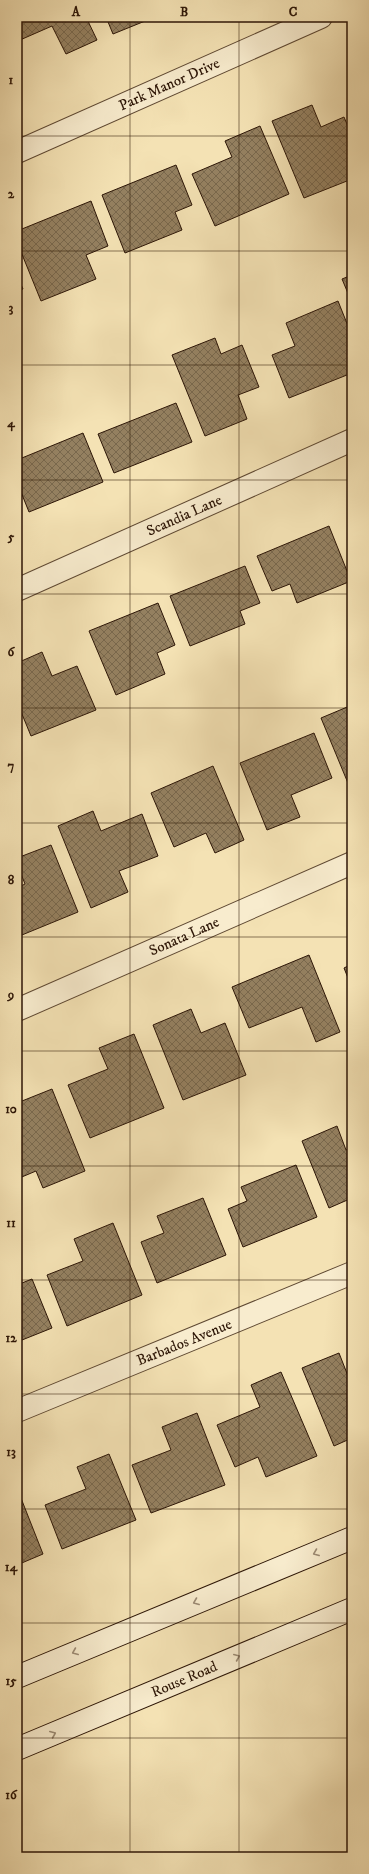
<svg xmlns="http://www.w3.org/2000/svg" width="369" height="1874" viewBox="0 0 369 1874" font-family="'IM FELL DW Pica',serif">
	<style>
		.building { fill: url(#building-cross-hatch); stroke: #2c1506 }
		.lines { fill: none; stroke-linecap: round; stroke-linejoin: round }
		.street-casing { stroke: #5e4832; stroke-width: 24 }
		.secondary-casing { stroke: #2c1506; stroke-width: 24 }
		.street { stroke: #f8ecce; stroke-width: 22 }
		.secondary { stroke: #f8ecce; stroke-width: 22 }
		.oneway { stroke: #9c8b74 }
		.grid { fill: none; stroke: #2c1506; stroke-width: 1; stroke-opacity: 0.55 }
		.labels { text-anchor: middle; stroke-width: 3; stroke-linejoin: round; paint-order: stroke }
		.street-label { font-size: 15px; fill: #2c1506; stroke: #f8ecce }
		.neatline { fill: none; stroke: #2c1506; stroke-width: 1.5 }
		.grid-label { font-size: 13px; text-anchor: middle; font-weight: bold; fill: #2c1506 }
	</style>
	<defs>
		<pattern id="building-cross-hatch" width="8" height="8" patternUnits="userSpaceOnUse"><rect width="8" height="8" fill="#948060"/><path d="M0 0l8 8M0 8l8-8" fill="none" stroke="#79684d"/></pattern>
	</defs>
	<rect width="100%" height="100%" fill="#f4e2b4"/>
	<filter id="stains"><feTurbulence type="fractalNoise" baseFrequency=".005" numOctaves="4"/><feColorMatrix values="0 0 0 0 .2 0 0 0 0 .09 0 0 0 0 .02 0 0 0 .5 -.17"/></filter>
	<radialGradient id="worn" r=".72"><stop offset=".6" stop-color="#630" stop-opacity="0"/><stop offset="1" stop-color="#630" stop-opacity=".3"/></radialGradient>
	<g class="building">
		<path d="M17 17H86L97 40 66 54 52 26 20 40 17 34Z"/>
		<path d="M106 17H155L113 34Z"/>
		<path d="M312 105 321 127 344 117 352 136V179L304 198 272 121Z"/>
		<path d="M260 126 289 194 215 226 192 174 232 157 225 141Z"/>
		<path d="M176 165 192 205 175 212 182 230 125 253 102 195Z"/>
		<path d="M91 201 108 246 86 255 96 279 41 301 17 242V231Z"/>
		<path d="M17 275 23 289 17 291Z"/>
		<path d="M352 275V303L342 279Z"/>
		<path d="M338 301 352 336V373L289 398 272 355 295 346 286 323Z"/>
		<path d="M215 338 221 354 242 345 259 387 238 395 247 419 205 436 172 355Z"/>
		<path d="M176 403 192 442 114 473 98 434Z"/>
		<path d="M83 433 103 482 29 512 17 482V460Z"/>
		<path d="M329 526 351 581 297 603 290 584 272 591 257 556Z"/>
		<path d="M245 566 260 603 240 611 245 624 190 646 170 596Z"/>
		<path d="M158 603 175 645 157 653 165 674 116 695 89 631Z"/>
		<path d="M42 652 52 676 77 666 96 710 31 736 17 702V663Z"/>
		<path d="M352 705V787L350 788 321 718Z"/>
		<path d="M314 733 332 778 291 795 300 817 267 830 240 763Z"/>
		<path d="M213 766 244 840 215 853 206 833 174 847 151 793Z"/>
		<path d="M93 811 101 831 142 814 158 856 119 871 128 892 91 908 58 826Z"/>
		<path d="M51 845 78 912 17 937V888L25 884 17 864V858Z"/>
		<path d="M309 955 340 1032 316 1042 302 1007 249 1028 232 987Z"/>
		<path d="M352 964V988L344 968Z"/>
		<path d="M191 1009 201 1033 225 1023 246 1075 183 1100 153 1025Z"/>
		<path d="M134 1034 164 1108 90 1138 68 1085 108 1069 99 1048Z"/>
		<path d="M52 1089 85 1171 43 1188 36 1171 17 1179V1129L22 1127 17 1115V1103Z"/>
		<path d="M337 1126 346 1150 352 1147V1198L329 1208 302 1141Z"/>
		<path d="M296 1165 317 1217 243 1247 228 1209 247 1201 241 1187Z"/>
		<path d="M203 1198 226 1255 157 1283 141 1242 164 1233 157 1216Z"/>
		<path d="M113 1223 142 1295 67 1326 47 1275 83 1261 74 1239Z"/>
		<path d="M32 1279 52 1328 17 1342V1285Z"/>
		<path d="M339 1353 348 1376 352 1374V1438L334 1446 302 1368Z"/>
		<path d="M281 1372 317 1456 266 1477 258 1457 235 1467 217 1425 260 1407 251 1385Z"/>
		<path d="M197 1413 225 1485 151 1513 132 1465 171 1450 162 1427Z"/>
		<path d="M109 1454 136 1520 62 1549 45 1505 86 1489 77 1467Z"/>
		<path d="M17 1488 43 1554 17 1565Z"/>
		<path d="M352 1849V1857H339Z"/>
	</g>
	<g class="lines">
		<defs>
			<g id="street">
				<path d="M17 152 321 17"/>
				<path d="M17 590 352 440"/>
				<path d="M17 1010 352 863"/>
				<path d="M17 1411 352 1273"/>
			</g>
			<g id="secondary">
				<path d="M17 1677 352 1538"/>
				<path d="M17 1749 352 1609"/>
			</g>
		</defs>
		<use href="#street" class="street-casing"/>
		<use href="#secondary" class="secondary-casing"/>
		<use href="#street" class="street"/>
		<use href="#secondary" class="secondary"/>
	</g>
	<defs><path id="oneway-chevron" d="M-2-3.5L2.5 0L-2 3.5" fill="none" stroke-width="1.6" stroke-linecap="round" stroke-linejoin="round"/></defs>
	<g class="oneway">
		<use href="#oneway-chevron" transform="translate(316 1553) rotate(158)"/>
		<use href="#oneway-chevron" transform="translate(196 1602) rotate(158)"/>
		<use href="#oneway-chevron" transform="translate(75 1652) rotate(157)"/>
		<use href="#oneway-chevron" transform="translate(237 1657) rotate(-23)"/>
		<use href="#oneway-chevron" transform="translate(53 1734) rotate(-23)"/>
	</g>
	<path class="grid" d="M130 17V1857M239 17V1857M17 136H352M17 251H352M17 365H352M17 480H352M17 594H352M17 708H352M17 823H352M17 937H352M17 1051H352M17 1166H352M17 1280H352M17 1394H352M17 1509H352M17 1623H352M17 1738H352"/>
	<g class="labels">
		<g class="street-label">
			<text transform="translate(169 84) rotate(-24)" y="5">Park Manor Drive</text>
			<text transform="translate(184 515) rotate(-24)" y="5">Scandia Lane</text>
			<text transform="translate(184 936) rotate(-24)" y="5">Sonata Lane</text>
			<text transform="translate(184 1342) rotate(-22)" y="5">Barbados Avenue</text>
			<text transform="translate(184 1679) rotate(-23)" y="5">Rouse Road</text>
		</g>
	</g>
	<rect width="369" height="1874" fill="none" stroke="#f4e2b4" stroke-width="44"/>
	<rect x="22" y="22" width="325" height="1830" class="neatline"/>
	<g class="grid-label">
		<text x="76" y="16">A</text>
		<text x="184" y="16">B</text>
		<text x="293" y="16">C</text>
		<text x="11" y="84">1</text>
		<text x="11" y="198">2</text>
		<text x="11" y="312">3</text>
		<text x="11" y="427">4</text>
		<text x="11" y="541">5</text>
		<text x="11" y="656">6</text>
		<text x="11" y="770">7</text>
		<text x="11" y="884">8</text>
		<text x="11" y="999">9</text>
		<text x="11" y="1113">10</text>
		<text x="11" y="1227">11</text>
		<text x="11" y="1342">12</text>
		<text x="11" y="1456">13</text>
		<text x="11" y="1571">14</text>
		<text x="11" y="1685">15</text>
		<text x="11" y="1799">16</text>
	</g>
	<rect width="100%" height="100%" filter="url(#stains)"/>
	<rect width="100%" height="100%" fill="url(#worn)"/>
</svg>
